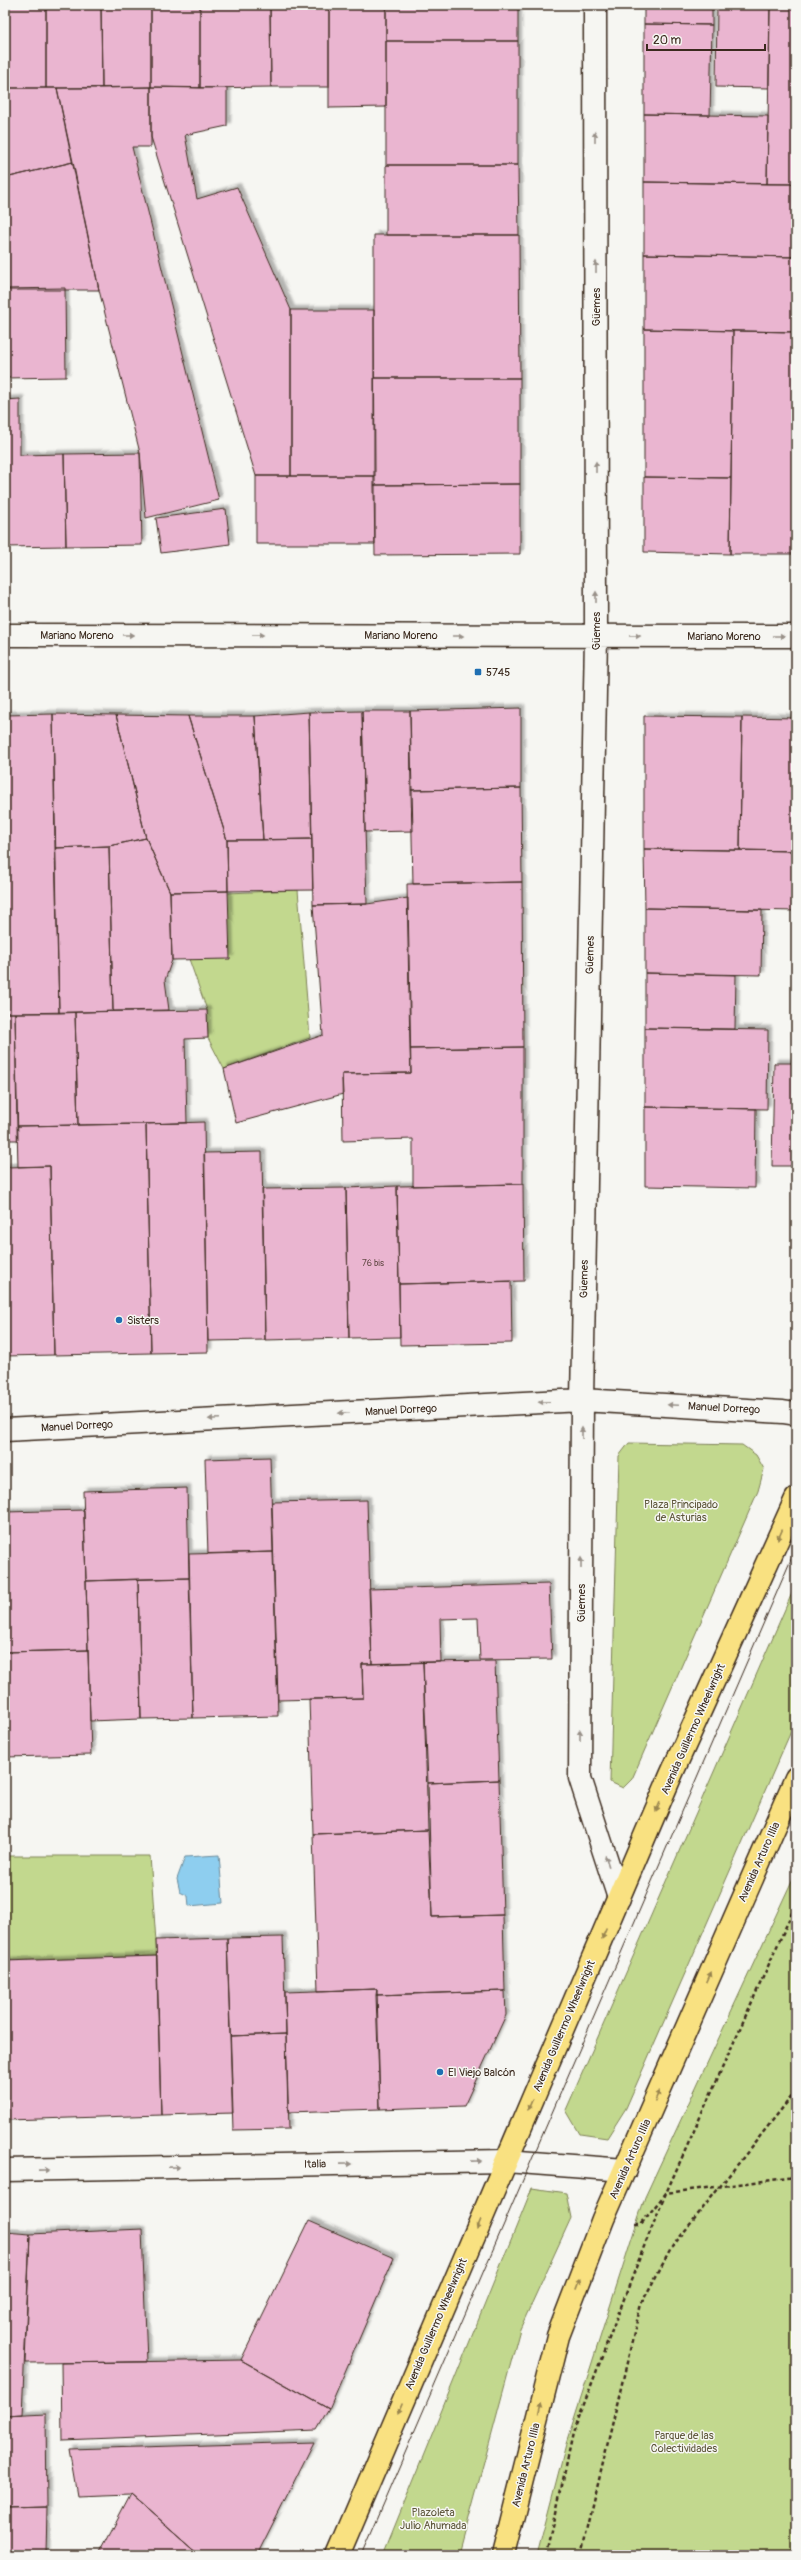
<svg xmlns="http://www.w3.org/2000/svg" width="801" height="2560" font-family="Pangolin,sans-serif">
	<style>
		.green { fill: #c2d88e; stroke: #7e8156 }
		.water { fill: #8eceef; stroke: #6d8c9b }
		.building { fill: #eab5d0; stroke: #3b2a1e; filter: url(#shadow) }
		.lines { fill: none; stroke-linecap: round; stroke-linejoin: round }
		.minor-casing { stroke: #3b2a1e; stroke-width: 25 }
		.major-casing { stroke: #3b2a1e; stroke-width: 25 }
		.path { stroke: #3b2a1e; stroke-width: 2.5; stroke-dasharray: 4 3; stroke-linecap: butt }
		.minor { stroke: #f6f6f2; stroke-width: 22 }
		.major { stroke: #f9e181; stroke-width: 22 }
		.tram { stroke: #3b2a1e; stroke-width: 1 }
		.oneway { fill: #989088 }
		.oneway2 { fill: #9a8650 }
		.poi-dot { fill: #1f6fb2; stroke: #f6f6f2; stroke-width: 1.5 }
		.labels { text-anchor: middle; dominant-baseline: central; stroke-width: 3; stroke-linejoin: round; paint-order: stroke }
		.number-label { font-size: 9px; fill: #674d4a }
		.street-label { font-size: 11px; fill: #3b2a1e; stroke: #f6f6f2 }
		.poi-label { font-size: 11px; fill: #3b2a1e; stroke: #f6f6f2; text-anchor: start }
		.park-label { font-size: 11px; fill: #5d563a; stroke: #f6f6f2 }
	</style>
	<defs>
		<filter id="shadow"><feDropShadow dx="3.5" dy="-3.5" stdDeviation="1" flood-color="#0004"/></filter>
	</defs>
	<rect width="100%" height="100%" fill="#f6f6f2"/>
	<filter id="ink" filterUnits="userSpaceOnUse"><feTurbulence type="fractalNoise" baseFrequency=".025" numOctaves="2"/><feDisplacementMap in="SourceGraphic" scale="8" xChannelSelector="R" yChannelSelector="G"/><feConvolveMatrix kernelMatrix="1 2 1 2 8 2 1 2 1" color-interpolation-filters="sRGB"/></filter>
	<g filter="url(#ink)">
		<path class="green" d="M298,890L310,1038L224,1069L208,1038L207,1010L189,959L228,893Z
			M629,1443L742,1445L756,1455L764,1469L758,1491L632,1779L623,1788L610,1782L619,1456Z
			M796,1584V1720L626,2108L607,2138L580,2134L566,2110Z
			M5,1856H150L157,1956L5,1961Z
			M796,1872V2555H537L566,2444L645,2197Z
			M532,2188L566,2193L571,2218L520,2329L459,2555H383Z"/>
		<path class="water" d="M219,1855L223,1903L189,1906L188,1896L180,1892L177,1879L185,1857Z"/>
		<path class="building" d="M5,5H46V88H5Z
			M46,5H101L102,88H46Z
			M101,5H151V87L102,88Z
			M151,5H200V88L151,87Z
			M200,5H270L271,87L200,88Z
			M270,5H329V87H271Z
			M329,5H386V107L329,108Z
			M386,5H518V41H386Z
			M644,5H712V25L644,24Z
			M717,5H770L769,88L716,87Z
			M770,5H796V184H767Z
			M644,24L712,25L710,115L644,114Z
			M386,41H518V165H386Z
			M151,87V147H132L219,500L146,518L140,453L99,290L57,88Z
			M151,87L227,88V126L185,135L197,199L237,187L291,310V476H256L151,137Z
			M5,88H57L73,162L5,178Z
			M644,114L768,116L767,184L644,182Z
			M73,162L99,290H5V178Z
			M386,165H518L519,235H386Z
			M644,182L796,184V257L644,254Z
			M374,235H519L520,378H374Z
			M644,254L796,257V332L644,329Z
			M65,288L66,377L5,378V289Z
			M291,310H374L375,476H291Z
			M644,329L733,331L731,478L644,477Z
			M733,331L796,332V554H730Z
			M374,378H520V484L374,485Z
			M20,399V455L64,454L66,546L5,547V400Z
			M140,453L142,545L66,546L64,454Z
			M256,476H375V544H256Z
			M644,477L731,478L730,554L644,552Z
			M520,484V554L375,555L374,485Z
			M226,509L230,544L161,553L156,518Z
			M521,708V788L411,790L410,711Z
			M362,711L367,904L313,905L309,712Z
			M362,711H410L413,831L365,832Z
			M309,712L312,839L263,840L255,716Z
			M53,714L116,715L146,838L109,846L55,848Z
			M53,714L59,1013H7L5,715Z
			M116,715L188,716L227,840L228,891L170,892L146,838Z
			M188,716H255L263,840H227Z
			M644,716L742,717L740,850L644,849Z
			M742,717L796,718V851L740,850Z
			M521,788L522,882L413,884L411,790Z
			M146,838L170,892L172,960L165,980L169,1010L113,1011L109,846Z
			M312,839L313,890L228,891L227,840Z
			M109,846L113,1011L59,1013L55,848Z
			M644,849L796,851V911L645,908Z
			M522,882L523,1047L410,1049L407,884Z
			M228,891L230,959L172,960L170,892Z
			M408,898L411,1073L342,1074L343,1094L236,1123L224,1069L323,1035L313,905L367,904Z
			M645,908L762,910L761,975L645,973Z
			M6,920V959H5V920Z
			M645,973L736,975L735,1029L645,1028Z
			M207,1010L208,1038L185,1039L187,1123L78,1125L75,1012Z
			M75,1012L78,1125L17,1126L15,1013Z
			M5,1013H15L18,1140H5Z
			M645,1028L768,1030L767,1109L645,1107Z
			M523,1047V1184L413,1186V1139L343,1141L342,1074L411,1073L410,1049Z
			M774,1063H796V1166H772Z
			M645,1107L756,1109L755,1188L645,1186Z
			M204,1122L208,1352L151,1353L146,1124Z
			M146,1124L151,1353L54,1355L50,1166L18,1167L17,1126Z
			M262,1152L265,1340L208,1341L204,1153Z
			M50,1166L54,1355L5,1356V1167Z
			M523,1184L524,1281L399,1284L397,1186Z
			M397,1186L400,1337L349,1338L346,1188Z
			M346,1188L349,1338L265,1340L262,1189Z
			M511,1281L512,1343L400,1345L399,1284Z
			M270,1457L273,1552L208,1554L205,1459Z
			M187,1488L189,1578L86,1581L83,1491Z
			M367,1500L372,1664H362L363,1698L278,1700L272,1502Z
			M84,1510L88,1650L5,1652V1512Z
			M273,1552L278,1716L193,1718L189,1554Z
			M189,1578L193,1718L141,1719L138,1579Z
			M138,1579L141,1719L90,1721L86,1581Z
			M549,1584L552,1659L480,1660L478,1618L440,1619L441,1662L372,1664L369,1589Z
			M88,1650L91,1755L5,1757V1652Z
			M495,1661L499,1780L428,1783L423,1662Z
			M423,1662L428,1830L313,1834L309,1699L363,1698L362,1664Z
			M499,1780L503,1915L432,1917L428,1783Z
			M428,1830L432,1917L503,1915L505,1991L376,1995L377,1989L318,1991L313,1834Z
			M283,1937L286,2034L230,2036L227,1938Z
			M227,1938L233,2113L161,2115L156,1940Z
			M157,1956L161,2115L8,2120L5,1961Z
			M377,1989L380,2109L288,2112L285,1992Z
			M505,1991L506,2015L464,2106L380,2109L376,1995Z
			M286,2034L289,2129L233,2130L230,2036Z
			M309,2221L394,2258L329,2409L241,2360Z
			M142,2229L147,2362L25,2363L30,2234Z
			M5,2232L30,2234L22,2415L5,2416Z
			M241,2360L329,2409L317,2430L62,2440L61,2363Z
			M46,2414L47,2507L5,2508V2416Z
			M314,2442L257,2555H200L131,2494L77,2496L69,2449Z
			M131,2494L200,2555H99Z
			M47,2507L46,2555H5V2508Z"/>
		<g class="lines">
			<g class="minor-casing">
				<path id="minor" d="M595,5L596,636L582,1400L580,1778L619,1898
					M5,635L796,636
					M5,1430L582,1400L783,1412L796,1414
					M5,2170L506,2161L625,2170"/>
			</g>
			<g class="major-casing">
				<path id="major" d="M338,2555L671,1775L796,1499
					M503,2555L558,2336L603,2219L796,1778"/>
			</g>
			<path class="path" d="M635,2224H641L666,2193L796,2177
				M547,2555L573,2433L643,2249L666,2193L796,1904
				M581,2555L641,2304L672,2247L796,2091"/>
			<use href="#minor" class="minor"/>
			<use href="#major" class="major"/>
			<path class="tram" d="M361,2555L796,1548"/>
		</g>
		<defs><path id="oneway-solid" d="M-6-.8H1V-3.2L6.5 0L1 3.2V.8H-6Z"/></defs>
		<g class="oneway">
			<use href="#oneway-solid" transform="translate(595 137) rotate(-90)"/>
			<use href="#oneway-solid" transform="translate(596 267) rotate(-90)"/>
			<use href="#oneway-solid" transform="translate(596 467) rotate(-90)"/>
			<use href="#oneway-solid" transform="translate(596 597) rotate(-90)"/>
			<use href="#oneway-solid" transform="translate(128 635)"/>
			<use href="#oneway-solid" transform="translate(258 635)"/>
			<use href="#oneway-solid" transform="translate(458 636)"/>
			<use href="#oneway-solid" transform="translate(635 636)"/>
			<use href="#oneway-solid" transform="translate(779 636)"/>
			<use href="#oneway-solid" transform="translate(544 1402) rotate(177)"/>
			<use href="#oneway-solid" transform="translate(673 1405) rotate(-177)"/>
			<use href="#oneway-solid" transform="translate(344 1413) rotate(177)"/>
			<use href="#oneway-solid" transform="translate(214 1419) rotate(177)"/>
			<use href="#oneway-solid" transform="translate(582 1433) rotate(-90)"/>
			<use href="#oneway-solid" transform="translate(581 1563) rotate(-90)"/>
			<use href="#oneway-solid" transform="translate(580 1735) rotate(-90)"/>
			<use href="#oneway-solid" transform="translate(607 1861) rotate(-108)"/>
			<use href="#oneway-solid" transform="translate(476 2161) rotate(-1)"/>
			<use href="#oneway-solid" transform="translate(346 2164) rotate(-1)"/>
			<use href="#oneway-solid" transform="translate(174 2167) rotate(-1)"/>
			<use href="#oneway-solid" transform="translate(44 2170) rotate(-1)"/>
		</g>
		<g class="oneway2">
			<use href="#oneway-solid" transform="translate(780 1535) rotate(114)"/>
			<use href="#oneway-solid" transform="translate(658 1807) rotate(113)"/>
			<use href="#oneway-solid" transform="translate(604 1934) rotate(113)"/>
			<use href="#oneway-solid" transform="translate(709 1977) rotate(-66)"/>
			<use href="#oneway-solid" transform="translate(657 2096) rotate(-66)"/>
			<use href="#oneway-solid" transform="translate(530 2105) rotate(113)"/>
			<use href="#oneway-solid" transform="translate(479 2224) rotate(113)"/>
			<use href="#oneway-solid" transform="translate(578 2284) rotate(-69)"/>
			<use href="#oneway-solid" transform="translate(400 2408) rotate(113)"/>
			<use href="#oneway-solid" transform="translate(540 2408) rotate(-76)"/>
		</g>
	</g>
	<g class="poi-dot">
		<rect x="474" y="668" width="8" height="8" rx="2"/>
		<circle cx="119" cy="1320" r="4"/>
		<circle cx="440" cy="2072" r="4"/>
	</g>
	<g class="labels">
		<g class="number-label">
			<text x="373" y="1263">76 bis</text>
		</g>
		<g class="street-label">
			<text transform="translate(596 307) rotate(-90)">Güemes</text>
			<text transform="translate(596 631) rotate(-90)">Güemes</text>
			<text x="77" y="635">Mariano Moreno</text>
			<text x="401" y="635">Mariano Moreno</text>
			<text x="724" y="636">Mariano Moreno</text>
			<text transform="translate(590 955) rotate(-89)">Güemes</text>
			<text transform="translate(584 1279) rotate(-89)">Güemes</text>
			<text transform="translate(724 1408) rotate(3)">Manuel Dorrego</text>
			<text transform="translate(401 1410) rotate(-3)">Manuel Dorrego</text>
			<text transform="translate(77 1426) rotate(-3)">Manuel Dorrego</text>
			<text transform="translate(581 1603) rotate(-90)">Güemes</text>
			<text transform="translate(693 1729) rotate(-66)">Avenida Guillermo Wheelwright</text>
			<text transform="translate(759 1862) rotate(-66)">Avenida Arturo Illia</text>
			<text transform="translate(564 2026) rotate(-67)">Avenida Guillermo Wheelwright</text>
			<text transform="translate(630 2159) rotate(-66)">Avenida Arturo Illia</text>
			<text transform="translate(315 2164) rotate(-1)">Italia</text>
			<text transform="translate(436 2324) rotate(-67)">Avenida Guillermo Wheelwright</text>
			<text transform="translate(526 2465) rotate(-76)">Avenida Arturo Illia</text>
		</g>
		<g class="poi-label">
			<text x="486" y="672">5745</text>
			<text x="127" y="1320">Sisters</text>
			<text x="448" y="2072">El Viejo Balcón</text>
		</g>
		<g class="park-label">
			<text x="681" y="1504">Plaza Principado<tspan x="681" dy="13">de Asturias</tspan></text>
			<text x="684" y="2435">Parque de las<tspan x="684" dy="13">Colectividades</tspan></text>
			<text x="433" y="2512">Plazoleta<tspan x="433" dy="13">Julio Ahumada</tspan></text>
		</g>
	</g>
	<rect width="801" height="2560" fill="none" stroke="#f6f6f2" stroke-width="20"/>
	<rect x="10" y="10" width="781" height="2540" fill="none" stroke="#3b2a1e" stroke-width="1.5" filter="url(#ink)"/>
	<path d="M647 44v6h118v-6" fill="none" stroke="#3b2a1e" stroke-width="2"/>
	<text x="653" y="44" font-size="12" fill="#3b2a1e" stroke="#f6f6f2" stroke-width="3" paint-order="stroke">20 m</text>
</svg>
